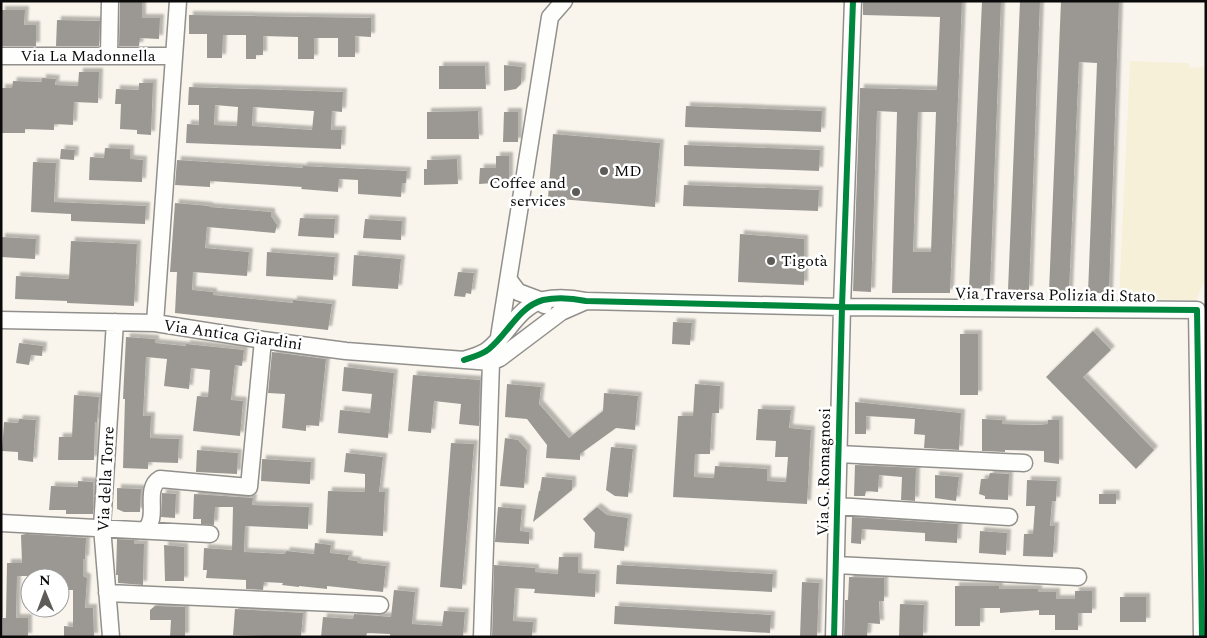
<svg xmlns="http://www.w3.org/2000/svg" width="1207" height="638" font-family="Spectral,serif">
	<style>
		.farmland { fill: #f6f0d9 }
		.building { fill: #9b9893; fill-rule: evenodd; filter: url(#shadow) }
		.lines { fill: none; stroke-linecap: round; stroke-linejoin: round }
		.minor-casing { stroke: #92908c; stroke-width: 19 }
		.minor { stroke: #fefefc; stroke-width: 16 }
		.cycleway-casing { stroke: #fff; stroke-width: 9 }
		.cycleway { stroke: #00873e; stroke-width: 6 }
		.poi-dot { fill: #5e5c59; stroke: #fff; stroke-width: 2 }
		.labels { text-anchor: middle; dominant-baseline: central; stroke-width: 5; stroke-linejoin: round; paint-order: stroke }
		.street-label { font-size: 16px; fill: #0a0a0a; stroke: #fff }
		.poi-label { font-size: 16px; fill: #0a0a0a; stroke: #fff; text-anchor: start }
	</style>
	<defs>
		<filter id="shadow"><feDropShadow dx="4" dy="-4" stdDeviation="1" flood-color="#0004"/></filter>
	</defs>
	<rect width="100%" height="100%" fill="#f9f5ed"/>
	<path class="farmland" d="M1130,61L1188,63L1190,68L1206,67V272L1204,282L1196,300L1119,299Z"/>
	<path class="building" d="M120,1H142V18H160L159,39L140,38L139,46H119Z
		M863,1H962L950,293H892L897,112L877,111L871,292L853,291L860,88L937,90L940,17L863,15ZM918,112H936L931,252H913Z
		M982,1H1001L990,289L969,288Z
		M1020,1H1040L1029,290H1008Z
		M1061,1H1119L1109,293H1088L1097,63L1079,62L1069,292H1049Z
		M1,10H25L24,25H36V46H1Z
		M189,15L371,18V37L355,36V57H338V38H314V59H298V37L263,36V55H256V59H246V35H223L222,58H207V34H189Z
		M57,20L100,21L99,46H56Z
		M504,65L522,67L521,84L516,89L504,91Z
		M439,66H485L486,89H439Z
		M79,72H99L98,103L74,102L73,125L54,124V130L25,129V133H1V88H12L13,81L42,82V78L56,79L55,85L78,86Z
		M139,83H153L151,135L137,134V130L120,129L121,104H115L116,89L139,90Z
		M189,87L343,92L342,112L332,111L331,130H342L341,149L186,143L187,124L199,125V105H188ZM215,105L238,107L237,126L214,125ZM253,107L314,111L312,130L252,126Z
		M686,106L822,111L821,132L685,127Z
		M478,111L479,139H427V112Z
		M504,112H518V142H503Z
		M553,134L660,143L655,207L548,198Z
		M684,145L820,150L819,171L684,166Z
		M105,148L130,149V159L143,160L142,182L89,180L90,157L104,158Z
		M61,149L75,150L74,160L60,159Z
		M496,156H509V182L479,184L480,168H496Z
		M457,159L458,184L424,185V169H427V160Z
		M177,160L303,168V166L407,171L406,183H402L401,197L358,194V180L339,179L338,192L301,189L302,187L210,181V187L175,185Z
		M33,162L56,163L54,202L146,206L145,224L71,221V214L31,212Z
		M684,185L819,190L818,211L683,206Z
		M175,203L209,206V207L271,212V216L277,225L275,233L207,227L205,248L249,252L247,276L193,272L192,290L213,292V295L293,303V300L332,304L328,330L175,313L177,272H170Z
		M300,218L335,219L334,238L298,236Z
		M365,219L402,221L401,240L363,238Z
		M740,234L804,239V285L738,282Z
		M1,237L36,239L35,259L1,257Z
		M71,241L137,244L134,306L67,303V301L15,299L16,276L69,279Z
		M267,252L335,257L333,280L266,276Z
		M354,255L401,259L398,289L352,286Z
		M458,272L474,273L471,294L466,293L465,297L454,296Z
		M673,322L692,323L690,345L672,344Z
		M1093,331L1111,350L1083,377L1154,450L1136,469L1046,377Z
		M960,334H978V395H960Z
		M126,337L155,339V343L186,346V344L244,350L242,366L235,365L231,400L243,401L240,436L193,431L197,396L208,397L210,370L191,368L189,389L164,386L167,359L146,357L143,416H151L150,438L179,439L178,463L148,462V469L123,468L125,399H123Z
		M19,343L43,346L42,356L31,355L29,365L16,363Z
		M272,352L326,359L319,426L306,425V431L282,428L285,394L268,393Z
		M344,367L394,373L388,438L338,433L340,410L370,413L372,394L342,391Z
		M413,375L480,380L479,426L459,424L461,404L434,401L431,433L408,431Z
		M507,384L541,387L539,404L569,438L603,411L604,393L638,396L635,430L616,428L580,454V460L546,458L547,445L527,419L505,417Z
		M695,384L720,386L719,413H712L710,454H695L694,477L714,478L715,466L767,469V481L786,482L788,457H775L776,441L756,440L758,409L791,410L789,428L811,430L807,504L673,497L678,416H693Z
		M74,395L99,397L97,423L95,422L94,460H58L59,437H72Z
		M855,402L961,413L959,450L924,448L925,435L914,434L915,419L866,416V434H855Z
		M19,419L36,420L33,462L18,460V452L2,451L4,422L18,423Z
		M982,419L1002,420V424L1039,425L1048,424V420H1059V464L1044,462V451L1005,450V452L982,451Z
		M505,438L518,440L527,450L524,488L500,486Z
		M451,443L474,444L462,589L440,587Z
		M611,447L633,449L628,497L615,496L606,490Z
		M197,450L238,453L237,474L196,472Z
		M346,453L383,457L379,492H385L383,536L326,533L328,491L365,492V474L344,472Z
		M262,459L311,462L310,484L261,481Z
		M855,465L916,468L915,501L901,500L902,477L879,475L878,492L866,491L865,496H854Z
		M990,473L1009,474L1008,500L985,499V496L979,494L981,479H988Z
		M935,475L959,477L956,501L935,498Z
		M542,477L572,480V490L533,522L539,491L541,490H540Z
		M1027,480L1057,481L1056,501H1052L1050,526H1055L1053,557L1023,556L1024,534H1033L1035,506H1026Z
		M78,481L93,482V514H66V510H49L51,486L78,487Z
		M117,488L141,489L140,512H124L117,509Z
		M162,493L176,494L175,518L161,517Z
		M194,494L253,498L252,505L309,507L308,529L245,526L244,552L285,554L286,551L314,554L315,543L331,545L330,553L349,555L348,560L357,561V563L386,566L383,592L327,586V589L299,586V587L282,585L283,583L264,582L263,590L246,589V580L206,578L207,570H203L204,548L232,550L233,507H215L214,525L201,524V519H193Z
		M1099,494H1116V504H1099Z
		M498,507L522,509L520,531L529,532V544L495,542Z
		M597,507L607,515L628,518L624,551L594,548L595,533L583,519Z
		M852,517L958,524L957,543L925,541V533L862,529L861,544L851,543Z
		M980,531L1007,533L1006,555L979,553Z
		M26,534L86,538L85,560L83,559V576L87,578L85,608H93L94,637H64V626L73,627V590H60V578H38V576H17L16,618H28V637H3V618H6L7,563H22L21,535Z
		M117,539L134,540V544H144L143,585L118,583V575H116Z
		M164,545L184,547V581H165Z
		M559,557H578V573L596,574L595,597L534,593L535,589L515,588L513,621L533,622L532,637H492L494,565L535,568V572L558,574Z
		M617,565L773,574L772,592L616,584Z
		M849,577L884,578V601H879L880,624L868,623L867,637H844L845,600H848Z
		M802,582L819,583L817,637H800Z
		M955,586H999V589H1038V592H1056V599H1075V591H1092V613H1078V630H1055V615H1039V610L1000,613V608H980V626H955Z
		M394,590L415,592L412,624L442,626L444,611L465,612L463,637H390V634L367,633L366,637H321L323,617L353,619L354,614L391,617Z
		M1120,597H1146V622H1120Z
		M900,604L924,605L923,637H899Z
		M155,606L185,607V637H170L171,620H150V610Z
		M615,606L771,615L770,633L614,624Z
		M235,609L303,613L301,637L233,635Z"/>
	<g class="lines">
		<g class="minor-casing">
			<path id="minor" d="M1,56H174
				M109,56L110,1
				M509,280L518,292L542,301L544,305
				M1,320L155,323L263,340L346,351L491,362L500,358L561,312L586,301
				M155,323L178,1
				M499,337L550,17L564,1
				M464,360C472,357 482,355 489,349C508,334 518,307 543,300C558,297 571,298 586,301L842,307L1197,310L1202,637
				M838,454L1024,463
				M837,506L1009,517
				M1,523L210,534
				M145,530C160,517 143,489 160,479L249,487L263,340
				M836,565L1078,577
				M107,593L380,605
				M111,637L102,527L115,322
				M482,637L491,362
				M834,637L842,307L853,1"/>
		</g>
		<use href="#minor" class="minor"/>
		<g class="cycleway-casing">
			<path id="cycleway" d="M464,360C472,357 482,355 489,349C508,334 518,307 543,300C558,297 571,298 586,301L842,307L1197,310L1202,637
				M834,637L842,307L853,1"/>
		</g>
		<use href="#cycleway" class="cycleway"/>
	</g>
	<g class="poi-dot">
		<circle cx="604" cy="171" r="5"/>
		<circle cx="576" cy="192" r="5"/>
		<circle cx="771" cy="261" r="5"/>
	</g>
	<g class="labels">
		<g class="street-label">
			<text x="88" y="56">Via La Madonnella</text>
			<text transform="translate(1055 295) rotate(1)">Via Traversa Polizia di Stato</text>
			<text transform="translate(233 335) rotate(8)">Via Antica Giardini</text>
			<text transform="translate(824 472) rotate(-89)">Via G. Romagnosi</text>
			<text transform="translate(106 479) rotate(-87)">Via della Torre</text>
		</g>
		<g class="poi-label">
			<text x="614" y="171">MD</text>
			<text x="566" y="183" text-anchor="end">Coffee and<tspan x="566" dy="18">services</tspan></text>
			<text x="781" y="261">Tigotà</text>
		</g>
	</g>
	<rect width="1207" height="638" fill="none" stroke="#0a0a0a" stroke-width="5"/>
	<g transform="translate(45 593) rotate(359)"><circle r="24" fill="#ffffff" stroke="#9d9d9d"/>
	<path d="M0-4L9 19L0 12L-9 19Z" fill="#5e5c59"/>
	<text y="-8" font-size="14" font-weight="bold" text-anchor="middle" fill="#0a0a0a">N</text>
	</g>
</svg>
